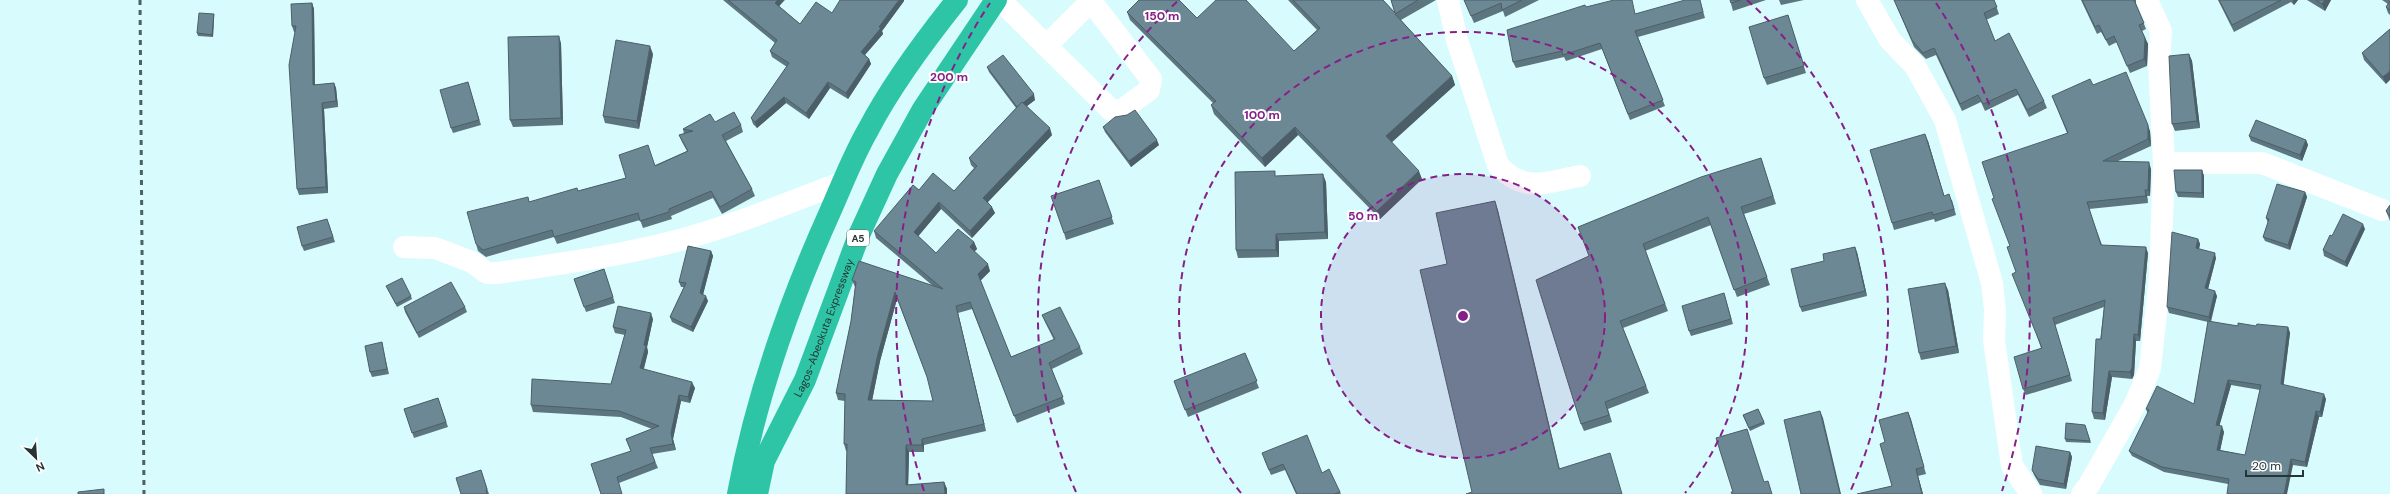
<svg xmlns="http://www.w3.org/2000/svg" width="2390" height="494" font-family="'DM Sans',sans-serif">
	<style>
		.lines { fill: none; stroke-linecap: round; stroke-linejoin: round }
		.minor { stroke: #fff; stroke-width: 22 }
		.highway { stroke: #2ec5a6; stroke-width: 22 }
		.rail { stroke: #4e6162; stroke-width: 3; stroke-dasharray: 5 5; stroke-linecap: butt }
		.wall { fill: #5d757f; fill-rule: evenodd }
		.shaded-wall { fill: #4c5f68 }
		.building { fill: #6c8894; stroke: #4c5f68; fill-rule: evenodd }
		.ring { fill: none; stroke: #862088; stroke-width: 2; stroke-dasharray: 7 5 }
		.labels { text-anchor: middle; dominant-baseline: central; stroke-width: 4; stroke-linejoin: round; paint-order: stroke }
		.shield { fill: #fff; stroke: #677172; stroke-width: 1 }
		.shield-label { font-size: 10px; font-weight: bold; fill: #263435 }
		.street-label { font-size: 11px; fill: #263435; stroke: #fff }
		.centre { fill: #862088; stroke: #fff; stroke-width: 2 }
		.ring-label { font-size: 12px; text-anchor: middle; font-weight: bold; fill: #862088; stroke: #fff; stroke-width: 4; stroke-linejoin: round; paint-order: stroke }
	</style>
	<rect width="100%" height="100%" fill="#d8fbfd"/>
	<g class="lines">
		<path class="minor" d="M1000,0L1111,110H1122L1149,90L1151,79L1090,0
			M1448,0L1457,40L1498,165C1524,194 1546,182 1580,176
			M1867,0L1890,40L1915,66L1945,120L1992,283L1995,310L1994,340L2012,466L2031,494
			M2147,0L2161,31L2159,62L2164,163H2262L2382,210
			M1046,46L1091,1
			M404,247L435,248L472,262L487,273H497C559,264 620,256 680,240C736,225 790,202 843,182
			M2082,494L2089,485L2134,406L2150,369L2160,276L2164,163"/>
		<g class="highway">
			<path d="M738,494C756,396 789,303 830,212C842,185 853,156 868,130C892,84 925,40 957,0"/>
			<path id="s1" d="M757,494L764,461L805,380L859,235L887,174L923,109L996,0"/>
		</g>
		<path class="rail" d="M140,0L144,494"/>
	</g>
	<path class="wall" d="M723,0H785L779,6L800,24L832,13L904,1L882,31L883,34L865,55L869,59L871,64L848,99L830,88L809,119L786,103L757,128L753,124L751,118L787,67L772,57L770,51L775,43Z
		M1288,0H1383L1395,13L1391,0H1436L1401,20L1452,76L1455,85L1391,142L1422,179L1380,219L1298,135L1265,167L1214,114L1211,105L1213,103L1130,20L1127,12L1197,18L1294,51L1317,30Z
		M1464,0H1539L1505,17L1503,11L1474,23Z
		M1700,0L1705,18L1638,37L1665,106L1630,120L1602,49L1566,61L1564,57L1516,68L1513,62L1586,7L1636,14Z
		M1730,0H1766L1733,11Z
		M1779,0H1804L1781,5Z
		M1894,0H1994L1999,14L1986,20L1995,41L2044,101L2047,108L2029,117L2018,95L1985,111L1981,102L1962,111L1936,55L1926,59L1914,47Z
		M2081,0H2136V4L2146,29L2142,31L2148,44L2147,66L2130,73L2117,42L2109,46L2101,32L2097,34Z
		M2218,0H2298L2294,5L2291,2L2234,32Z
		M2307,0H2331L2325,11Z
		M2382,0H2390V15L2388,13L2386,7L2388,4Z
		M312,3L314,9L315,85L334,83L336,88L338,107L324,109L328,193L299,195L297,189L295,32H294L292,26Z
		M214,14V16L213,37L198,36L197,33Z
		M1788,15L1806,73L1767,85L1764,78Z
		M2390,29L2386,84L2364,60L2362,53Z
		M561,43L563,125L513,127L510,120Z
		M653,54L639,129L605,123L603,116Z
		M2189,54L2192,61L2200,128L2175,131L2172,124Z
		M987,67L1035,100L1027,106L1052,135L988,202L995,213L972,238L941,209L918,236L936,253L974,242L977,249L974,251L990,271L980,281L1011,357L1054,340L1045,322L1042,315L1080,347L1083,354L1052,369L1065,404L1017,423L972,309L958,313L986,431L924,445V452H909L908,485L944,482L947,489L846,494L847,451H846L844,444L845,401L838,400L836,393L851,321L855,287L852,280L933,286L876,238L874,231L919,190L954,191L974,168L971,165L969,158L1016,108L989,72ZM897,299L928,378L933,401L872,400L880,361Z
		M468,82L481,125L453,133L451,128Z
		M2093,85L2150,131L2151,146L2118,161L2151,169L2150,196H2147L2148,203L2089,209L2102,245L2148,253L2140,341H2136L2134,375L2132,379L2112,377L2105,420L2094,419L2092,412L2104,307L2055,325L2072,381L2026,395L2023,389L2041,348L2016,272L2010,246L2067,133L2052,96Z
		M715,122L741,125L743,132L726,141L752,189L755,196L722,214L713,198L671,216L672,219L643,228L640,220L557,244L554,237L486,257L478,251L476,244L530,202L578,191L626,178L687,151L682,142L679,135L684,134L683,129Z
		M1103,127L1159,145L1131,167L1105,132Z
		M2249,136L2306,140L2308,145L2302,161L2251,141Z
		M1928,141L1944,196L1952,200L1956,215L1935,222L1934,219L1894,230L1892,223Z
		M1761,158L1776,204L1744,214L1770,285L1737,297L1711,225L1645,251L1668,311L1623,328L1649,393L1608,409L1612,422L1584,431L1581,424L1589,256Z
		M2202,170L2204,176V198L2178,197L2176,192Z
		M1277,176L1326,182L1328,239L1279,241V257L1238,258L1236,250Z
		M1099,180L1114,224L1066,240L1064,233Z
		M2305,192L2307,197L2290,250L2265,241L2263,237L2268,223L2266,218Z
		M2390,205V221L2386,211Z
		M329,224L335,242L304,251L302,246Z
		M2365,229L2347,267L2324,256L2323,250L2332,236Z
		M2198,239L2200,244L2199,249L2216,258L2208,289L2217,296L2211,322L2238,326L2288,327L2290,333L2283,385L2326,399L2322,417H2319L2307,467L2293,465L2228,484L2164,472L2132,456L2129,451L2148,414L2146,409L2194,404L2208,322L2169,313L2167,307ZM2231,385L2260,390L2245,455L2220,450L2224,432L2219,426Z
		M711,251L713,256L703,295L708,301L693,332L672,322L670,317L684,287H681L679,282Z
		M1857,252L1867,296L1802,312L1800,307Z
		M604,269L615,303L586,312L574,279Z
		M386,286L411,296L412,299L397,307Z
		M1948,290L1959,353L1921,360L1919,353Z
		M1724,293L1733,324L1691,336L1689,331Z
		M404,307H465L467,312L419,338L405,312Z
		M653,319L647,347L648,352L644,369L695,388L690,403L681,401L673,439L676,450L652,454L658,468L619,483L601,494L631,451L626,439L652,429L621,417L533,412L531,405L611,384L625,335L615,333L613,327Z
		M382,342L383,348L389,374L372,377L370,372Z
		M1245,353L1259,388L1188,417L1177,389Z
		M438,398L448,427L414,438L404,409Z
		M1758,409L1765,424L1750,431L1743,415Z
		M1908,412L1926,474L1918,476L1923,494H1857L1892,486Z
		M2085,425L2091,443L2066,442L2065,439Z
		M2070,452L2072,457L2066,489L2040,485L2034,475L2032,470Z
		M1264,459L1322,473L1340,492L1341,494H1296L1285,470L1271,475Z
		M481,470L489,494H461Z"/>
	<path class="shaded-wall" d="M778,0H784L777,9L775,3Z
		M899,0H904V1L882,31L883,34L863,57L861,52Z
		M2293,0H2298L2294,5Z
		M2325,0H2331L2325,11L2322,4Z
		M312,3L314,9L315,91L313,85Z
		M214,14V16L213,37L212,35Z
		M559,36L561,43L563,125L561,118Z
		M2145,38L2148,44L2147,66L2144,59Z
		M650,46L653,54L639,129L637,121Z
		M2189,54L2192,61L2200,128L2197,121Z
		M869,59L871,64L848,99L846,93Z
		M2390,71V80L2386,84L2383,77Z
		M1452,76L1455,85L1389,145L1386,136Z
		M828,82L830,88L809,119L806,113Z
		M334,83L336,88L338,107L336,101Z
		M1034,94L1035,100L1019,112L1017,107Z
		M784,97L786,103L757,128L755,122Z
		M322,103L324,109L328,193L326,187Z
		M2148,125L2150,131L2151,146L2148,139Z
		M1295,127L1298,135L1265,167L1262,158Z
		M1050,128L1052,135L985,205L983,198Z
		M1925,134L1928,141L1946,202L1944,196Z
		M1157,140L1159,145L1131,167L1129,161Z
		M2306,140L2308,145L2302,161L2300,155Z
		M2149,162L2151,169L2150,196L2148,190Z
		M2202,170L2204,176V198L2202,193Z
		M1419,171L1422,179L1380,219L1377,211Z
		M1323,174L1326,182L1328,239L1325,232Z
		M2145,190L2147,196L2148,203L2146,196Z
		M2305,192L2307,197L2290,250L2288,245Z
		M1495,201L1498,210L1562,478L1559,469Z
		M939,202L941,209L916,239L914,232Z
		M992,207L995,213L972,238L970,231Z
		M2363,224L2365,229L2347,267L2345,262Z
		M1276,234L1279,241V257L1276,250Z
		M2198,239L2200,244L2198,253L2196,248Z
		M974,242L977,249L972,254L970,247Z
		M1855,247L1857,252L1867,296L1865,291Z
		M2146,247L2148,253L2140,341L2138,335Z
		M711,251L713,256L702,298L700,293Z
		M2215,253L2216,258L2207,293L2205,288Z
		M988,264L990,271L980,281L978,274Z
		M1945,283L1948,290L1959,353L1956,346Z
		M2215,291L2217,296L2210,322L2209,317Z
		M895,292L897,299L880,361L871,406L868,400L878,354Z
		M706,296L708,301L693,332L691,327Z
		M956,306L958,313L986,431L984,424Z
		M651,313L653,319L647,347L648,352L642,374L640,368L644,345Z
		M2288,327L2290,333L2283,390L2281,384Z
		M2134,334L2136,341L2134,375L2132,379L2130,372Z
		M2109,371L2112,377L2105,420L2103,413Z
		M2228,380L2231,385L2218,431L2216,425Z
		M692,382L695,388L690,403L688,397Z
		M2324,394L2326,399L2322,417L2320,412Z
		M679,395L681,401L673,439L676,450L673,444L671,433Z
		M1820,411L1823,418L1841,494H1840Z
		M2316,411L2319,417L2307,467L2305,462Z
		M1908,412L1911,419L1926,474L1924,467Z
		M2222,426L2224,432L2219,456L2217,450Z
		M922,439L924,445V452L922,445Z
		M906,445L909,452L908,492L906,485Z
		M2070,452L2072,457L2066,489L2064,484Z
		M2291,459L2293,465L2287,494H2284Z
		M1916,469L1918,476L1923,494H1922Z
		M944,482L947,489V494H945Z"/>
	<path class="building" d="M728,0H778L775,3L800,24L816,2L832,13L840,0H899L879,27L881,28L861,52L869,59L846,93L828,82L806,113L784,97L755,122L751,118L789,63L770,51L777,40Z
		M1139,0H1179L1197,18L1216,0H1246L1294,51L1320,28L1293,0H1383L1395,13L1391,0H1418L1395,14L1452,76L1386,136L1419,171L1377,211L1295,127L1262,158L1211,105L1216,101L1127,12Z
		M1464,0H1522L1502,10L1501,3L1471,16Z
		M1614,0H1632L1635,14L1685,0H1700L1703,12L1635,31L1663,100L1628,114L1600,43L1563,55L1562,51L1513,62L1507,30L1585,5L1586,7Z
		M1730,0H1740L1731,3Z
		M1894,0H1994L1997,7L1984,13L1995,41L2009,33L2044,101L2027,110L2016,89L1983,104L1978,95L1960,104L1934,48L1923,53L1912,40Z
		M2082,0H2134L2144,23L2139,25L2145,38L2144,59L2127,66L2114,36L2106,40L2099,25L2095,27Z
		M2219,0H2281L2232,25Z
		M2316,0H2325L2322,4Z
		M2390,1V10L2386,7Z
		M312,3L313,85L334,83L336,101L322,103L326,187L297,189L289,65L296,26H292L291,4Z
		M199,13L214,14L212,35L197,33Z
		M1788,15L1804,66L1764,78L1749,27Z
		M2390,29V71L2383,77L2362,53Z
		M559,36L561,118L510,120L508,37Z
		M616,40L650,46L637,121L603,116Z
		M2189,54L2197,121L2172,124L2169,56Z
		M1003,55L1034,94L1023,103L1022,102L1017,107L987,67Z
		M2126,72L2148,125V139L2103,161L2149,162L2148,190H2145L2146,196L2087,202L2101,245L2146,247L2138,335L2134,334L2132,368L2130,372L2109,371L2103,413L2092,412L2096,339H2101L2105,300L2053,318L2070,375L2023,389L2014,357L2042,348L2012,274L2016,272L2007,247L2010,246L1992,199L1994,198L1982,162L2068,133L2052,96L2090,79L2093,85Z
		M468,82L479,120L451,128L440,90Z
		M1022,102L1050,128L983,198L992,207L970,231L939,202L914,232L936,253L958,229L974,242L970,247L988,264L978,274L1011,357L1055,339L1042,315L1060,307L1080,347L1049,363L1063,397L1014,416L970,302L956,306L984,424L922,439V445H906V485L944,482L945,494H846L847,444H844L845,394L836,393L851,321L856,282L852,280L859,261L943,289L874,231L913,185L919,190L933,173L954,191L977,166L969,158ZM895,292L927,377L933,401L868,400L878,354Z
		M1135,110L1157,140L1129,161L1103,127L1115,117L1127,115Z
		M734,112L741,125L722,135L752,189L720,207L711,191L669,209V212L640,221L638,213L554,237L552,230L483,250L476,244L467,212L528,197L529,202L577,188L578,191L626,178L619,155L648,145L655,166L688,151L679,135L693,131L683,129L710,114L715,122Z
		M2256,120L2306,140L2300,155L2249,136Z
		M1925,134L1944,196L1949,194L1954,209L1933,215L1932,212L1892,223L1870,150Z
		M1761,158L1773,196L1741,207L1767,277L1734,290L1708,217L1643,244L1665,304L1620,321L1646,386L1605,402L1609,415L1581,424L1536,280L1589,256L1578,227L1701,177Z
		M2174,170H2202V193L2176,192Z
		M1275,171V176L1323,174L1325,232L1276,234V250H1236L1235,172Z
		M1099,180L1112,217L1064,233L1051,196Z
		M2277,184L2305,192L2288,245L2263,237L2269,219L2266,218Z
		M1495,201L1559,469L1610,453L1622,494H1466L1472,492L1420,270L1447,264L1436,213Z
		M2390,205V216L2386,211Z
		M2343,214L2363,224L2345,262L2323,250L2330,235L2332,236Z
		M327,219L333,237L302,246L297,227Z
		M2172,232L2198,239L2196,248L2215,253L2205,288L2215,291L2209,317L2167,307Z
		M688,246L711,251L700,293L706,296L691,327L670,317L686,283L679,282Z
		M1855,247L1865,291L1800,307L1791,269L1824,261L1823,254Z
		M604,269L613,297L584,307L574,279Z
		M402,278L411,296L396,304L386,286Z
		M451,282L465,307L417,333L404,307Z
		M1945,283L1956,346L1919,353L1908,289Z
		M1724,293L1731,319L1689,331L1682,306Z
		M618,306L651,313L644,345L646,346L640,368L692,382L688,397L679,395L671,433L673,444L650,448L655,462L617,477L622,494H601L591,464L631,451L626,439L659,426L619,411L531,405L532,379L611,384L626,330L613,327Z
		M2208,321L2238,326V323L2256,326L2257,324L2288,327L2281,384L2324,394L2320,412L2316,411L2305,462L2291,459L2284,494H2227L2229,479L2162,467L2129,451L2149,410L2146,409L2157,386L2194,404ZM2228,380L2261,385L2245,455L2217,450L2222,426L2216,425Z
		M382,342L387,369L370,372L365,346Z
		M1245,353L1257,381L1185,410L1174,381Z
		M438,398L446,422L412,433L404,409Z
		M1758,409L1764,422L1749,428L1743,415Z
		M1820,411L1840,494H1801L1784,420Z
		M1908,412L1924,467L1916,469L1922,494H1857L1892,486L1880,444L1885,442L1879,420Z
		M2066,423L2085,425L2090,441L2065,439Z
		M1747,429L1764,482L1768,481L1772,494H1732L1731,492H1733L1716,438Z
		M1307,435L1322,473L1329,469L1340,492L1334,494H1297L1283,464L1269,470L1262,453Z
		M2036,446L2070,452L2064,484L2038,479L2032,470Z
		M481,470L487,489L486,490L487,494H461L456,478Z
		M104,489V494H78V492Z"/>
	<circle cx="1463" cy="316" r="142" fill="#862088" fill-opacity=".12"/>
	<g class="ring">
		<circle cx="1463" cy="316" r="142"/>
		<path d="M1241 493A284 284 0 1 1 1685 493"/>
		<path d="M1076 492A425 425 0 0 1 1179 0M1747 0A425 425 0 0 1 1850 492"/>
		<path d="M924 491A567 567 0 0 1 990 3M1936 3A567 567 0 0 1 2002 491"/>
	</g>
	<g class="labels">
		<rect class="shield" x="847" y="230" width="22" height="16" rx="3"/>
		<g class="shield-label">
			<text x="858" y="238">A5</text>
		</g>
		<g class="street-label">
			<text stroke="none"><textPath href="#s1" startOffset="180">Lagos-Abeokuta Expressway</textPath></text>
		</g>
	</g>
	<circle cx="1463" cy="316" r="6" class="centre"/>
	<g class="ring-label">
		<text x="1162" y="20">150 m</text>
		<text x="949" y="81">200 m</text>
		<text x="1262" y="119">100 m</text>
		<text x="1363" y="220">50 m</text>
	</g>
	<g transform="translate(36 458) rotate(155)" stroke="#ffffff" stroke-width="3" paint-order="stroke">
	<path d="M0-3L7 15L0 10L-7 15Z" fill="#263435"/>
	<text y="-6" font-size="11" font-weight="bold" text-anchor="middle" fill="#263435">N</text>
	</g>
	<path d="M2246 470v6h57v-6" fill="none" stroke="#263435" stroke-width="2"/>
	<text x="2252" y="470" font-size="12" fill="#263435" stroke="#ffffff" stroke-width="3" paint-order="stroke">20 m</text>
</svg>
